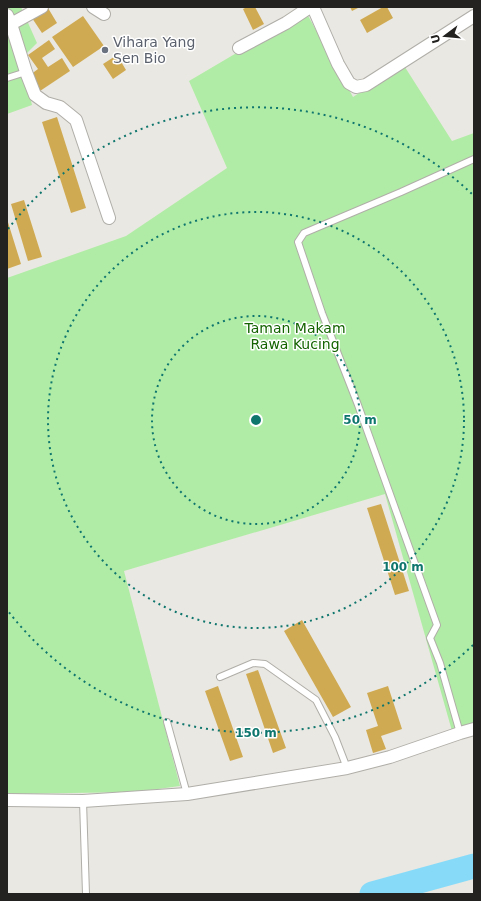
<svg xmlns="http://www.w3.org/2000/svg" width="481" height="901" font-family="'DejaVu Sans',sans-serif">
	<style>
		.green { fill: #b1eca6 }
		.lines { fill: none; stroke-linecap: round; stroke-linejoin: round }
		.river { stroke: #87dbf9; stroke-width: 25 }
		.building { fill: #d0aa53 }
		.lane-casing { stroke: #b0aea8; stroke-width: 8 }
		.street-casing { stroke: #b0aea8; stroke-width: 14 }
		.lane { stroke: #fff; stroke-width: 6 }
		.street { stroke: #fff; stroke-width: 12 }
		.ring { fill: none; stroke: #0f766e; stroke-width: 2; stroke-dasharray: 2 4 }
		.worship-dot { fill: #6b7280; stroke: #fff; stroke-width: 1.5 }
		.labels { text-anchor: middle; dominant-baseline: central; stroke-width: 3; stroke-linejoin: round; paint-order: stroke }
		.worship-label { font-size: 14px; fill: #5b616d; stroke: #fff; text-anchor: start }
		.park-label { font-size: 14px; fill: #136300; stroke: #fff }
		.centre { fill: #0f766e; stroke: #fff; stroke-width: 2 }
		.ring-label { font-size: 12px; text-anchor: middle; font-weight: bold; fill: #0f766e; stroke: #fff; stroke-width: 3; stroke-linejoin: round; paint-order: stroke }
	</style>
	<rect width="100%" height="100%" fill="#eae8e2"/>
	<path class="green" d="M7,7H21L37,43L21,59L32,105L7,114Z
		M306,12L353,97L403,64L452,141L474,133V725L452,731L385,494L124,571L180,786L136,792L7,794V278L126,236L227,168L189,81Z"/>
	<g class="lines">
		<path class="river" d="M372,894L474,866"/>
	</g>
	<path class="building" d="M247,7H255L264,24L253,30L243,9Z
		M350,7H360L352,11Z
		M383,7H387L393,18L367,33L360,20Z
		M48,8L57,23L42,33L32,18Z
		M83,16L104,46L73,67L52,37Z
		M49,40L55,49L42,58L48,67L62,58L70,71L40,91L30,75L38,69L28,55Z
		M117,55L126,70L113,79L103,64Z
		M57,117L86,208L71,213L42,122Z
		M24,200L42,257L28,261L11,204Z
		M7,219L21,264L7,269Z
		M381,504L409,591L395,595L367,508Z
		M302,620L351,707L333,717L284,631Z
		M258,670L286,748L273,753L246,674Z
		M218,686L243,757L230,761L205,691Z
		M388,686L402,729L381,736L386,749L373,753L366,730L378,726L367,693Z"/>
	<g class="lines">
		<g class="lane-casing">
			<path id="lane" d="M7,78L26,72
				M220,677L253,663L265,664L316,700L335,737L347,768
				M167,722L187,794
				M460,733L440,663L430,638L437,625L358,405L322,313L298,242L304,233L401,192L474,159
				M83,801L86,894"/>
		</g>
		<g class="street-casing">
			<path id="street" d="M93,7L104,14
				M313,7L338,64L349,83L356,87L366,85L474,16
				M7,15L11,24L26,72L35,95L46,103L60,107L76,120L109,218
				M11,24L42,7
				M239,48L286,23L310,7
				M7,800L83,801L187,794L347,768L390,757L460,733L474,729"/>
		</g>
		<use href="#lane" class="lane"/>
		<use href="#street" class="street"/>
	</g>
	<g class="ring">
		<circle cx="256" cy="420" r="104"/>
		<circle cx="256" cy="420" r="208"/>
		<path d="M473 645A313 313 0 0 1 8 611M8 229A313 313 0 0 1 473 195"/>
	</g>
	<circle class="worship-dot" cx="105" cy="50" r="4"/>
	<g class="labels">
		<g class="worship-label">
			<text x="113" y="42">Vihara Yang<tspan x="113" dy="16">Sen Bio</tspan></text>
		</g>
		<g class="park-label">
			<text x="295" y="328">Taman Makam<tspan x="295" dy="16">Rawa Kucing</tspan></text>
		</g>
	</g>
	<circle cx="256" cy="420" r="6" class="centre"/>
	<g class="ring-label">
		<text x="360" y="424">50 m</text>
		<text x="403" y="571">100 m</text>
		<text x="256" y="737">150 m</text>
	</g>
	<rect width="481" height="901" fill="none" stroke="#232220" stroke-width="16"/>
	<g transform="translate(445 36) rotate(254)" stroke="#ffffff" stroke-width="3" paint-order="stroke">
	<path d="M0-3L7 15L0 10L-7 15Z" fill="#232220"/>
	<text y="-6" font-size="11" font-weight="bold" text-anchor="middle" fill="#232220">U</text>
	</g>
</svg>
